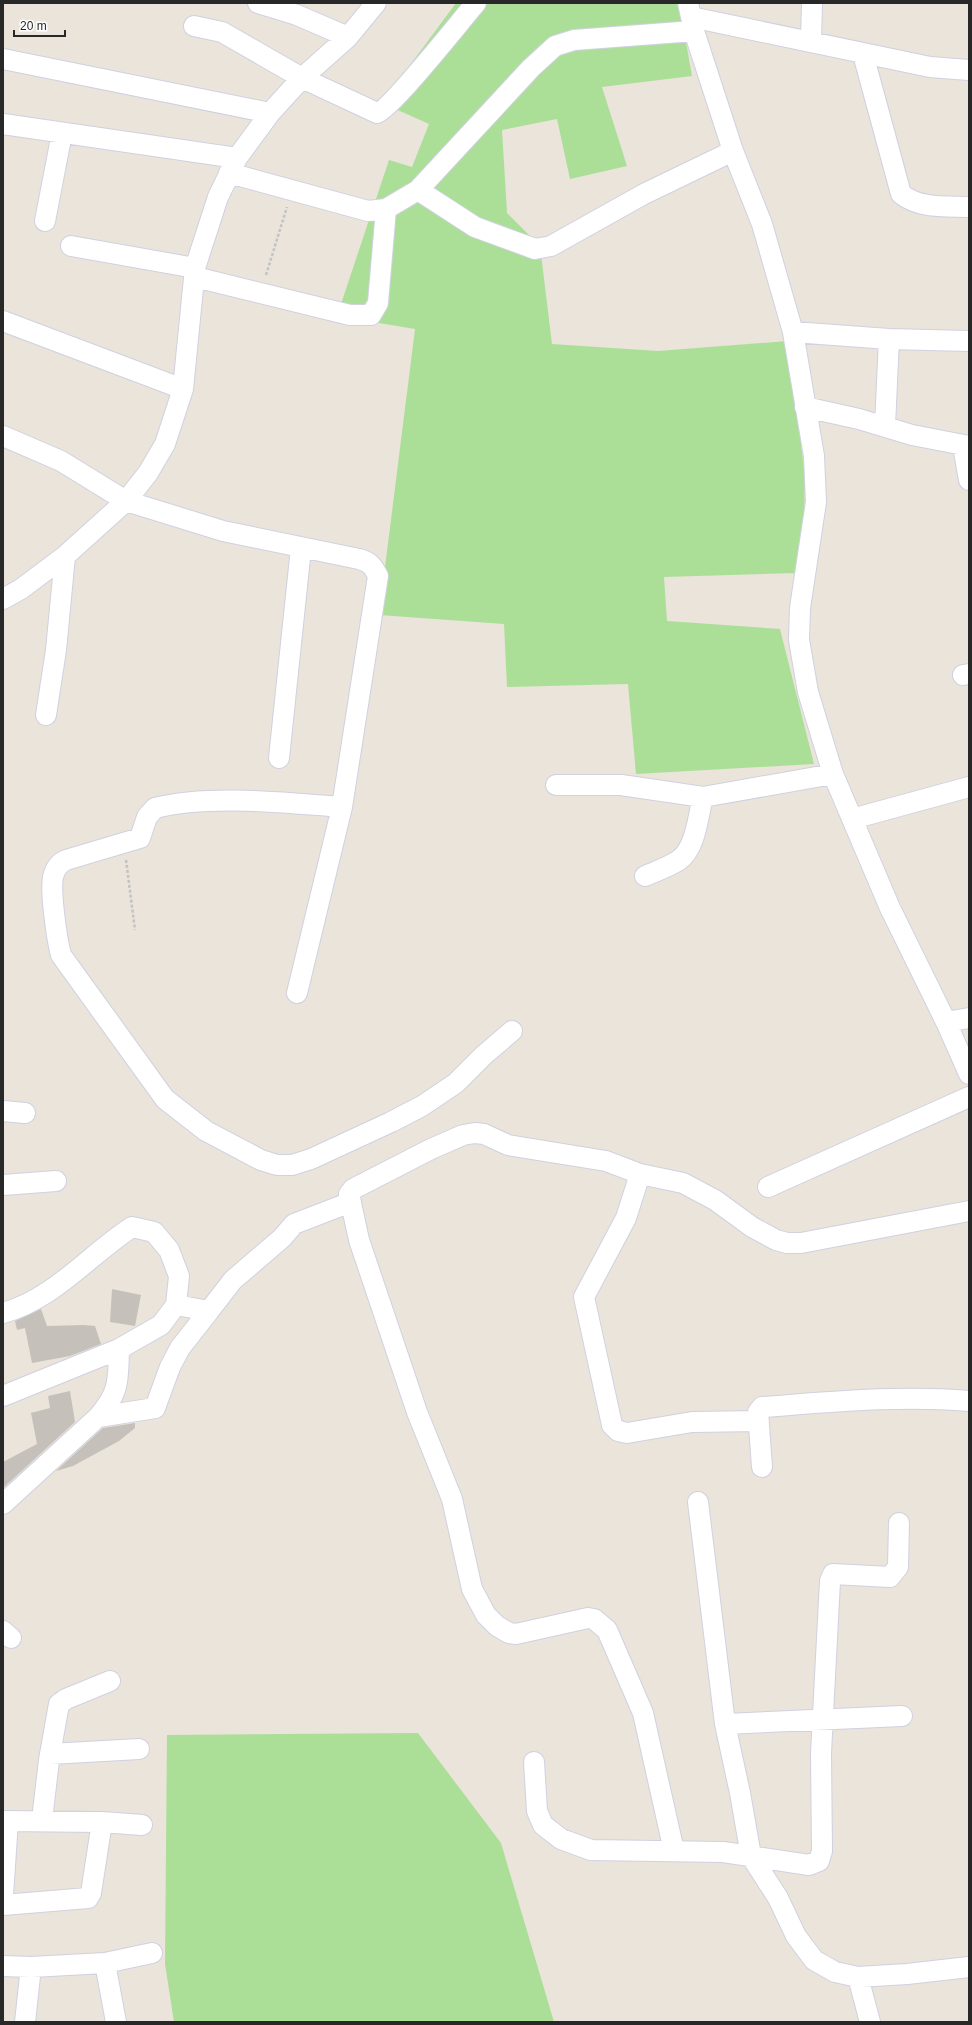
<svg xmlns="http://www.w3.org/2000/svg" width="972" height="2025" font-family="Arial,sans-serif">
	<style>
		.green { fill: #abdf98 }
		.building { fill: #c5c1ba }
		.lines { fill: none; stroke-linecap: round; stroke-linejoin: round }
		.minor-casing { stroke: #d0d1e1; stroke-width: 22 }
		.path { stroke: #c3c3c3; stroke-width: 2.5; stroke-dasharray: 3 2; stroke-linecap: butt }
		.minor { stroke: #fff; stroke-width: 20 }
	</style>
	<rect width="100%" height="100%" fill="#eae4da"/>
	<path class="green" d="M456,3H679L692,76L602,87L627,166L570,179L557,119L502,130L507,213L540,246L552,344L658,351L788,341L805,476L804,522L796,573L664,577L667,621L780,629L814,764L636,774L628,684L507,687L504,624L379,615L415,329L337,316L389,160L412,167L429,124L382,103Z
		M418,1733L501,1843L554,2022H174L165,1964L167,1735Z"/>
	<path class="building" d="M112,1289L141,1295L135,1326L110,1322Z
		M41,1309L47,1326L84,1325L95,1326L101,1344L70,1356L32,1363L25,1328L17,1330L15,1321Z
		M70,1391L75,1422L3,1488V1462L37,1444L31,1413L50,1408L48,1396Z
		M135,1423V1428L119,1441L73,1466L56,1471L103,1428Z"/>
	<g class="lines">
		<g class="minor-casing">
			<path id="minor" d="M258,3L297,15L348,37
				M688,3L694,31L733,151L762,224L793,332L814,456L816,502L800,608L799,640L808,692L833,774L890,908L946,1022L969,1074
				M691,17L930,67L969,70
				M194,26L222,32L302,78L377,113C390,110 462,19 476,3
				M811,41L812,3
				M863,54L901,194C920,209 946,206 969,207
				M3,59L270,113
				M3,124L237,158
				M229,173L368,211L386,209L418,190L475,227L535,249L551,246L644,194L733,151
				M418,190L531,68L555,46L574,40L694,31
				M45,221L62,133
				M71,246L195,268
				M195,277L350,315H371L378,303L386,209
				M3,321L183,389
				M793,332L889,339L969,341
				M805,407L859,419L912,435L969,446
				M885,426L889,339
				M3,436L61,461L126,501L223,531L359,559C370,562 373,566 378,576L342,807L297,993
				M963,446L969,480
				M3,599L21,589L65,556L126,501L148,473L165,444L183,389L195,268L218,197L237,158L270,113L302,78L348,37L376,3
				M963,675L969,674
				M46,715L56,650L65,556
				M279,758L301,548
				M556,785H621L703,797L833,774
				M342,807C286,803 210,794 155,808L147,817L140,838L66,860C59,863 55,869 53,877C50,892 57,940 61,955L165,1099L206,1131L261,1160L277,1165H292L311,1159L391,1122L422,1106L456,1083L484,1055L512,1031
				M852,819L969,787
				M645,876C656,871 669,867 679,860C696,848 698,816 703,797
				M946,1022L969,1018
				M3,1111L25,1113
				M640,1174L606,1161L508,1145L484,1134L475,1133L463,1135L431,1149L353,1189L349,1194L359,1240L417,1412L452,1499L472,1589L486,1615L497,1626L509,1633L516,1634L588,1618L594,1619L607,1630L643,1713L674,1851
				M3,1185L56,1181
				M768,1187L969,1097
				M176,1305L209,1311L233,1280L282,1238L294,1224L351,1202
				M3,1313C54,1299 89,1255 132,1227L154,1232L169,1250L179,1276L176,1305L161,1325L119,1349L3,1396
				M98,1417L155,1408L170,1367L180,1348L209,1311
				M759,1421L692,1422L627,1433L618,1431L612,1425L584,1297L626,1218L640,1174L683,1183L715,1200L752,1227L776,1240L787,1243H801L969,1211
				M762,1467L758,1412L762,1407C831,1402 900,1395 969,1401
				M698,1502L725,1724L740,1793L751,1856L778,1898L796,1936L814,1960L835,1972L858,1977L907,1974L969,1967
				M3,1504L98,1417C120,1392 118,1380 119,1349
				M3,1631L11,1638
				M725,1724L902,1716
				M50,1754L139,1749
				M534,1762L537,1811L543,1825L561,1839L591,1850L723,1852L809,1865L819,1861L822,1851L821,1753L830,1581L833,1574L890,1577L898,1567L899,1523
				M42,1820L49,1760L59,1704L66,1699L110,1681
				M3,1821L102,1822L142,1825
				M3,1895L8,1821
				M3,1905L88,1898L91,1893L102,1822
				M105,1963L116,2022
				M3,1966L31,1967L105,1963L152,1953
				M858,1977L870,2022
				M25,2022L31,1967"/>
		</g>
		<path class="path" d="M266,275L287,207
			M126,860L135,930"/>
		<use href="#minor" class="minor"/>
	</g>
	<rect width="972" height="2025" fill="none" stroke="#282828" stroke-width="8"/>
	<path d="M14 30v6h51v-6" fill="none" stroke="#282828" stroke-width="2"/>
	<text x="20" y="30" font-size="12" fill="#282828" stroke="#ffffff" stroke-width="3" paint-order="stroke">20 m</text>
</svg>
